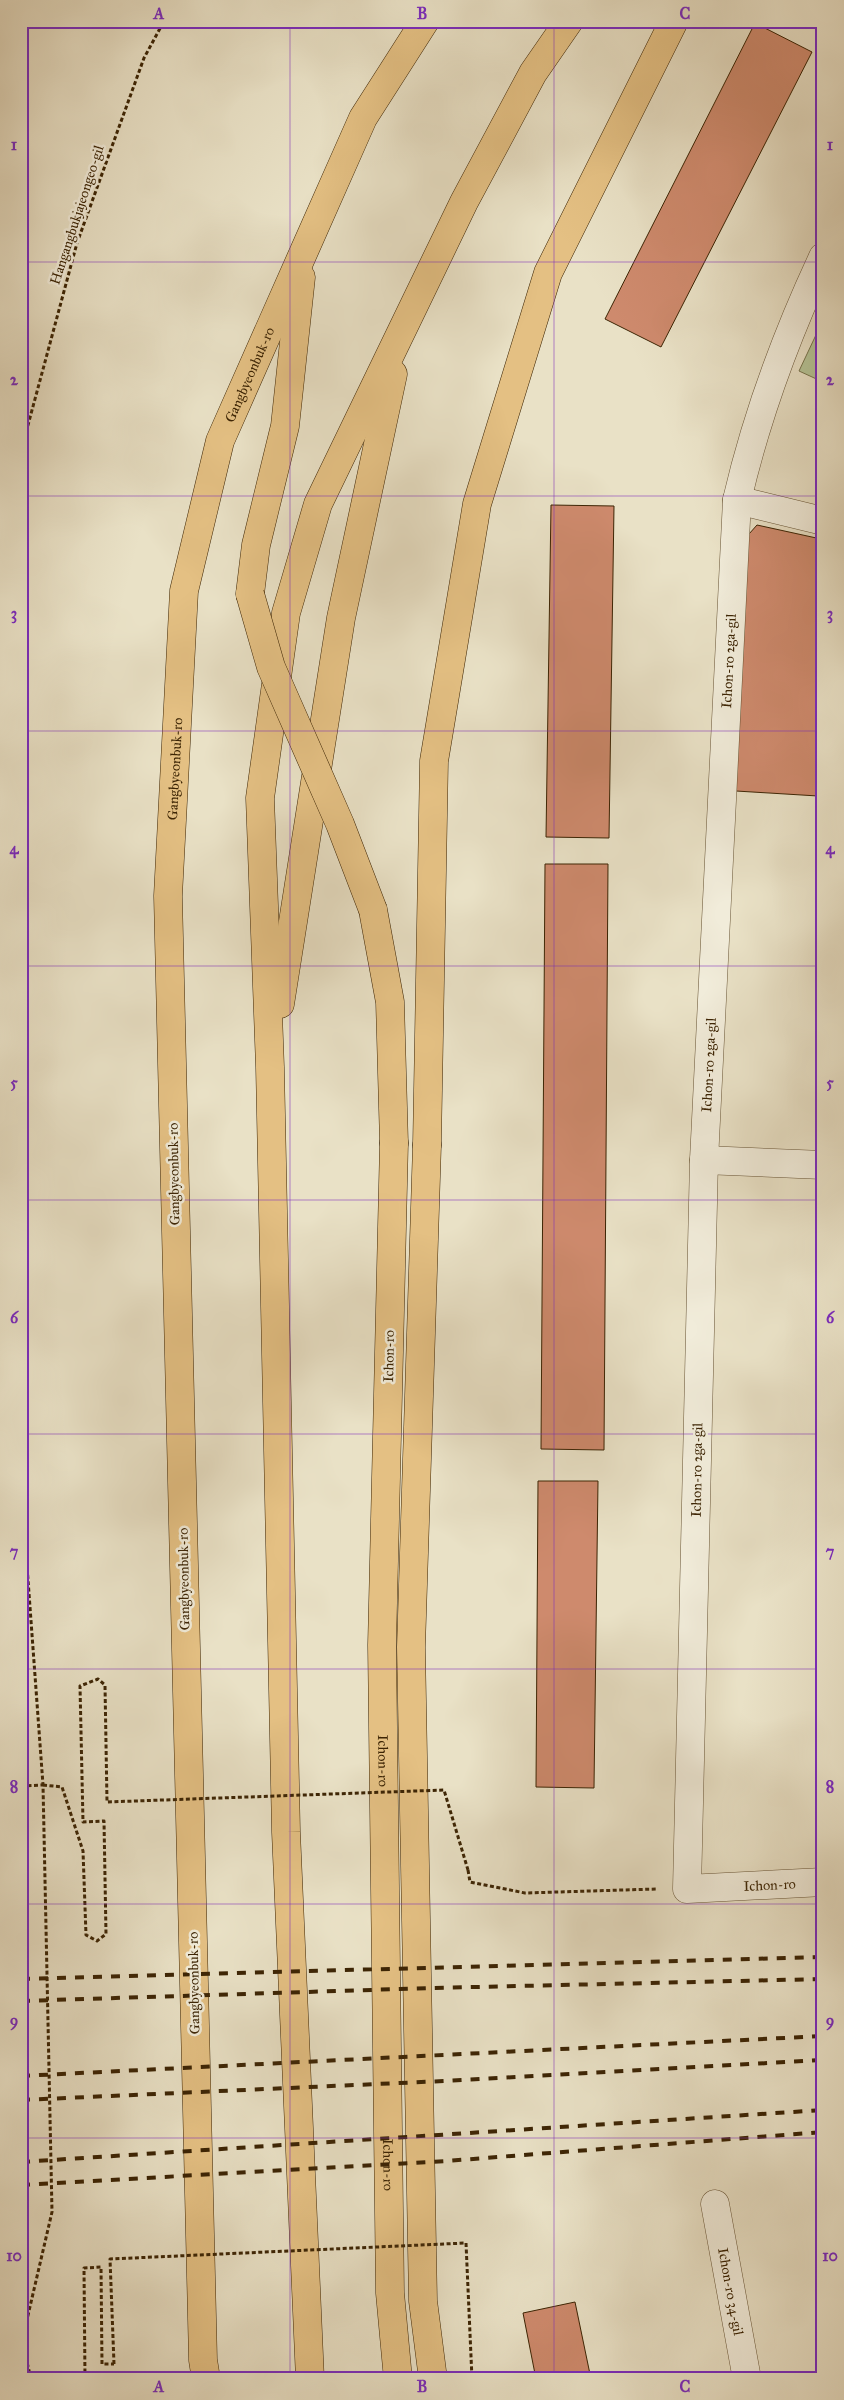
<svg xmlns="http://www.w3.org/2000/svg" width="844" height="2400" font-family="'IM FELL Great Primer',serif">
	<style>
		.green { fill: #b5c396; stroke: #78744d }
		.building { fill: #ce8a6d; stroke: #3c2404 }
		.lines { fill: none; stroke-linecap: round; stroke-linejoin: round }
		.minor-casing { stroke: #675334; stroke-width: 29 }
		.major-casing { stroke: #3c2404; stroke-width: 29 }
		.highway-casing { stroke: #3c2404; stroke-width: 29 }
		.path { stroke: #3c2404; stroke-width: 3; stroke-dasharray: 4 2.5; stroke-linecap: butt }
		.minor { stroke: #f1ecda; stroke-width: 28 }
		.major { stroke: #e4c083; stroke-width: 28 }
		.highway { stroke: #e4c083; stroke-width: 28 }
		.rail { stroke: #3c2404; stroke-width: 4; stroke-dasharray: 9 9; stroke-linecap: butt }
		.highway-bridge-casing { stroke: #3c2404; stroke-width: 29; stroke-linecap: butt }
		.path-bridge { stroke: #3c2404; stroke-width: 3; stroke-dasharray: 4 2.5; stroke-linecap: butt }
		.highway-bridge { stroke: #e4c083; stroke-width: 28 }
		.grid { fill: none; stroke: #7b2cbf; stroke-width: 1; stroke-opacity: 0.55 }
		.labels { text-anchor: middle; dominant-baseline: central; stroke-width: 5; stroke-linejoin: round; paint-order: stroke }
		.street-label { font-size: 14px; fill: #3c2404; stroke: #f1ecda }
		.neatline { fill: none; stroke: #7b2cbf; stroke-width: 2 }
		.grid-label { font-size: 16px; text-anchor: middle; font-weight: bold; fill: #7b2cbf }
	</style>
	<rect width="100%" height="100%" fill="#e9e1c6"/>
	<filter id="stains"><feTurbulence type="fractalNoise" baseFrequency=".004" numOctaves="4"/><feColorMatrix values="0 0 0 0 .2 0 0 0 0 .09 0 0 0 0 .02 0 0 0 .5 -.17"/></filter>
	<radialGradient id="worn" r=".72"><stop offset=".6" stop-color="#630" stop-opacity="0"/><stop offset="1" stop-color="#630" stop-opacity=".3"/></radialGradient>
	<path class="green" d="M823,320V382L799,371Z"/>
	<path class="building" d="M755,23L812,52L661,347L605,319Z
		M551,505L614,506L609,838L546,837Z
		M757,525L821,539L818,796L736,791L741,543Z
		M545,864H608L604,1450L541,1449Z
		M538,1481H598L594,1788L536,1787Z
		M575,2302L591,2379H536L523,2313Z"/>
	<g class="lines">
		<g class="minor-casing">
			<g id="minor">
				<path id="s1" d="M823,257C787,334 756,418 737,500L704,1160L687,1889L823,1882"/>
				<path d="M737,500L823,521"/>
				<path d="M704,1160L823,1165"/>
				<path id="s2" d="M715,2204L747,2379"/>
			</g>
		</g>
		<g class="major-casing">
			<g id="major">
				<path id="s3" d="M394,1143L382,1645L390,2293L398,2379"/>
				<path d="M427,1145L411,1647L423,2301L433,2379"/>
			</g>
		</g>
		<g class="highway-casing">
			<g id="highway">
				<path d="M250,594L256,545L285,426L301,277"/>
				<path d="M373,910L390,1002L394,1143"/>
				<path d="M280,1004L341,618L393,374"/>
				<path d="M427,1145L434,761L477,504L548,273L674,21"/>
				<path id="s4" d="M206,2379L203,2360L168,896L184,591L220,441L363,118L425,21"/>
				<path d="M310,2379L286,1832L270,1067L260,798L286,613L318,504L464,202L533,73L569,21"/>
			</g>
		</g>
		<path class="path" d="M21,451L77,243L144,58L164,21
			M21,1484L43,1785L52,2212L22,2341L31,2379
			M21,1786L43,1785
			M468,1870L470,1882L525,1893L656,1889
			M466,2243L472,2379
			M85,2379L84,2268L101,2267L102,2364H114"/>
		<use href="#minor" class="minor"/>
		<use href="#major" class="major"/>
		<use href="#highway" class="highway"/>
		<path class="rail" d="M21,1979L823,1957
			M21,2001L432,1988L823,1979
			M21,2076L823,2036
			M21,2100L444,2081L823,2060
			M21,2162L823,2110
			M21,2185L446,2161L823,2132"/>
		<g class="highway-bridge-casing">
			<path id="highway-bridge" d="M250,594L271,667L340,824L373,910"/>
		</g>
		<path class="path-bridge" d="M43,1785L62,1787L83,1851L86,1935L97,1941L106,1934L104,1821L83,1822L80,1686L98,1679L105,1685L107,1802L444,1790L468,1870
			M114,2364L110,2259L466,2243"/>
		<use href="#highway-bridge" class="highway-bridge"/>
	</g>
	<path class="grid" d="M290,21V2379M554,21V2379M21,262H823M21,496H823M21,731H823M21,966H823M21,1200H823M21,1434H823M21,1669H823M21,1904H823M21,2138H823"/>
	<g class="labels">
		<g class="street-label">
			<text transform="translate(77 215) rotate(-72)">Hangangbukjajeongeo-gil</text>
			<text stroke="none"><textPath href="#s4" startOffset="2016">Gangbyeonbuk-ro</textPath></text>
			<text transform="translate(729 661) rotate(-87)">Ichon-ro 2ga-gil</text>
			<text stroke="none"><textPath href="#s4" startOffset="1611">Gangbyeonbuk-ro</textPath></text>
			<text transform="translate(709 1065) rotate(-87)">Ichon-ro 2ga-gil</text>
			<text transform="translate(174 1174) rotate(-91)">Gangbyeonbuk-ro</text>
			<text transform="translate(389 1356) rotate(-89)">Ichon-ro</text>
			<text transform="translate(697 1470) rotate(-89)">Ichon-ro 2ga-gil</text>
			<text transform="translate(184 1579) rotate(-91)">Gangbyeonbuk-ro</text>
			<text stroke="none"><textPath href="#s3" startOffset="618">Ichon-ro</textPath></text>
			<text stroke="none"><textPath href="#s1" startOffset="1731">Ichon-ro</textPath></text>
			<text transform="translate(194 1983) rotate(-91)">Gangbyeonbuk-ro</text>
			<text stroke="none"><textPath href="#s3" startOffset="1022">Ichon-ro</textPath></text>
			<text stroke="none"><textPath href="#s2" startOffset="89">Ichon-ro 34-gil</textPath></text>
		</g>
	</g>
	<rect width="844" height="2400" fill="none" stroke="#e9e1c6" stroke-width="55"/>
	<rect x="28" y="28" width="788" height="2344" class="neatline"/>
	<g class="grid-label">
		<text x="159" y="19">A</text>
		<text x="422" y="19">B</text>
		<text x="685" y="19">C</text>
		<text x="14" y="150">1</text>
		<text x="830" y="150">1</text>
		<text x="14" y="385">2</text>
		<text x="830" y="385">2</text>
		<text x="14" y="619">3</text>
		<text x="830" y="619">3</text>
		<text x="14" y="854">4</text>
		<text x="830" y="854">4</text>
		<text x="14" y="1088">5</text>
		<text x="830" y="1088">5</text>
		<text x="14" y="1323">6</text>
		<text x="830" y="1323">6</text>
		<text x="14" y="1557">7</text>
		<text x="830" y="1557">7</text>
		<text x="14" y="1792">8</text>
		<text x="830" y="1792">8</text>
		<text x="14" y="2026">9</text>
		<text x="830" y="2026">9</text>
		<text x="14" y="2261">10</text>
		<text x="830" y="2261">10</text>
		<text x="159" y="2392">A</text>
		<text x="422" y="2392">B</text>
		<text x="685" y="2392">C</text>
	</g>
	<rect width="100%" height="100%" filter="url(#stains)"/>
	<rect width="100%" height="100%" fill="url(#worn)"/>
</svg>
